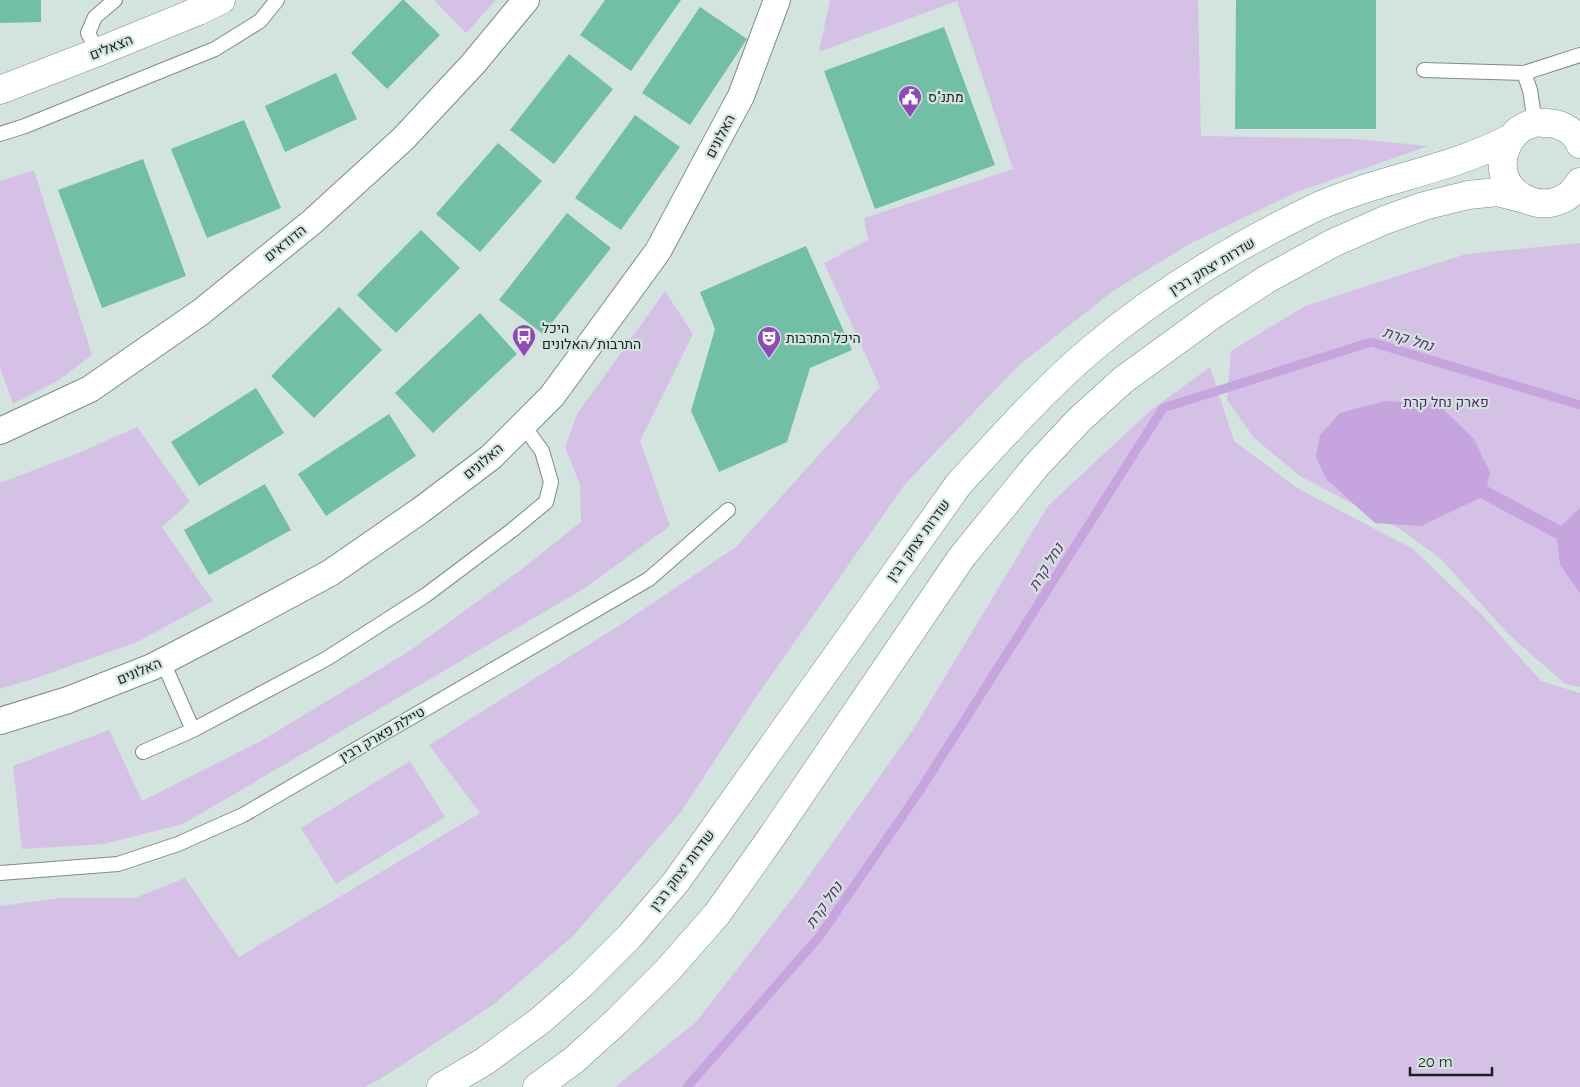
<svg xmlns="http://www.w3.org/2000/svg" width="1580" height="1087" font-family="Raleway,Heebo,sans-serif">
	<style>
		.green { fill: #d6c1e6 }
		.water { fill: #c6a4de }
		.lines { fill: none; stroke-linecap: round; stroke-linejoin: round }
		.stream { stroke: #c6a4de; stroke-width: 9 }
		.building { fill: #71c0a5 }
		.lane-casing { stroke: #7c8c86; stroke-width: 16 }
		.street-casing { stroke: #7c8c86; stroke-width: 28 }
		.secondary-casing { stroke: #7c8c86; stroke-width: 29 }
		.lane { stroke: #fff; stroke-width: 14 }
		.street { stroke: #fff; stroke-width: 26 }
		.secondary { stroke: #fff; stroke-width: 28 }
		.labels { text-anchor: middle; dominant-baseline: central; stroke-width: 4.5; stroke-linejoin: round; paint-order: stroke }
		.street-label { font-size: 14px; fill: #1a211e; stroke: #d2e4dd }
		.poi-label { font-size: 14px; fill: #1a211e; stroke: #d2e4dd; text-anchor: start }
		.park-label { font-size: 14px; fill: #502569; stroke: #d2e4dd }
		.water-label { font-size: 15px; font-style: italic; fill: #5a2f73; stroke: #d2e4dd }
	</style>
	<rect width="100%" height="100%" fill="#d2e4dd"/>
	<path class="green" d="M434,0H496L466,33Z
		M830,0H1198L1201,136L1357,139L1428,146L1297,192L1191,243L1113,291L1018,366L905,484L756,697L681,812L573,936L494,1004L379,1080L364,1087H0V906L61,898H135L185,878L239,957L480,813L429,745L623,623L736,547L880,387L824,263L868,240L864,218L1013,169L957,1L819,52Z
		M34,170L92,355L59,380L13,404L0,367V181Z
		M1580,243V687L1565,684L1507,633L1441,559L1400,529L1300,476L1254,438L1227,400L1231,351L1305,306L1466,254Z
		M665,291L693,334L640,441L670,526L585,588L183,824L104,844L22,849L13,766L109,730L142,801L261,741L408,652L522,569L581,522L580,485L565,447L577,414Z
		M1210,367L1234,441L1297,488L1413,549L1484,617L1541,681L1580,693V1087H615L696,1022L799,890L916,725L1048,506L1151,410Z
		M137,427L190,502L162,527L213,601L137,642L39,677L0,689V483L81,452Z
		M410,761L445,817L336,884L301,828Z"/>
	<path class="water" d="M1385,401L1439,405L1474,439L1490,472L1487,486L1561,526L1580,508V593L1560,565L1557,539L1480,498L1421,526L1375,523L1326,479L1316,457L1320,435L1340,413Z"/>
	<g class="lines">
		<path class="stream" d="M687,1087L819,937L919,792L1163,408L1371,342L1580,405"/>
	</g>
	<path class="building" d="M0,0H41V22L0,23Z
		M402,0H404L440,35L387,89L351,53Z
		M605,0H681L631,71L580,35Z
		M1236,0H1376V129H1235Z
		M700,7L747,39L690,125L642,93Z
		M944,27L995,165L875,209L824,71Z
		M569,54L613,89L554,164L510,130Z
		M336,73L357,119L285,152L265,106Z
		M635,115L680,147L621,230L575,198Z
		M244,120L281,208L207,238L171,149Z
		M498,143L542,181L480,252L436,214Z
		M143,159L186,276L102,308L58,190Z
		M567,213L611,248L543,334L499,300Z
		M421,230L460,268L396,333L357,295Z
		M806,246L852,350L810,368L787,442L719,472L691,411L715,329L700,292Z
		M339,307L382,350L314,418L271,376Z
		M480,313L517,354L433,433L395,393Z
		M256,388L284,433L199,486L171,442Z
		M389,414L416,456L326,516L298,474Z
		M265,484L291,530L209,575L184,530Z"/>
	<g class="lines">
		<g class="lane-casing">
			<path id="lane" d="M98,52L88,33L95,17L115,0
				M1424,70L1524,73L1530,90L1535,123
				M1524,73L1580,55
				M0,134L25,126L215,49L260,21L277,0
				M163,662L193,730
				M143,752L193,730L326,659L426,595L511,531L546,502L551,482L542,451L523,425
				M0,873L118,864L178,844L243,815L649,579L728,510"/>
		</g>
		<g class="street-casing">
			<path id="street" d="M0,431L90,389L201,312L312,222L403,139L473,64L526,0
				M0,721L68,700L152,667L239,622L330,573L421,510L491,457L552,396L658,251L741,96L777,0"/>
		</g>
		<g class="secondary-casing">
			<path id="secondary" d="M0,90L98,52L198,11L221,0
				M1580,144C1574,130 1560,123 1546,123C1542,123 1538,122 1534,123C1511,128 1497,155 1505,178C1514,199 1540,209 1560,200C1569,197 1575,190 1580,182
				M441,1087L485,1061L541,1020L582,984L629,937L676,882L958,485C1001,438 1044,389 1093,348C1158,293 1236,246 1312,209C1376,179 1448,171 1511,138
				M537,1087L574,1060L617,1021L667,971L717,914L773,835L961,558L1036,466L1079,420L1123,380L1215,313L1267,279L1333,243L1385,220L1424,206L1468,195L1497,192L1525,199"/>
		</g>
		<use href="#lane" class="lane"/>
		<use href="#street" class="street"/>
		<use href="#secondary" class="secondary"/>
	</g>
	<defs>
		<g id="civic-pin" transform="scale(1.25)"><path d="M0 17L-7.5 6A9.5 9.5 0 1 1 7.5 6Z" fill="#9148bb" stroke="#d2e4dd"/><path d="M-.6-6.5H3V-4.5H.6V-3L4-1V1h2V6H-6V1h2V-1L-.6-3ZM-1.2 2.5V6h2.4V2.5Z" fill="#fff"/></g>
		<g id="bus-pin" transform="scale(1.25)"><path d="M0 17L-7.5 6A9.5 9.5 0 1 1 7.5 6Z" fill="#9148bb" stroke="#d2e4dd"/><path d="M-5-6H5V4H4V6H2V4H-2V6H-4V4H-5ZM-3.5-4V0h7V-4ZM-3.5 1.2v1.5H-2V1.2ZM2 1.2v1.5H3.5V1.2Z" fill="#fff"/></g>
		<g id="theatre-pin" transform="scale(1.25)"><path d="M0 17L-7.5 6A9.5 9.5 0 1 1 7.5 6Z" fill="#9148bb" stroke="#d2e4dd"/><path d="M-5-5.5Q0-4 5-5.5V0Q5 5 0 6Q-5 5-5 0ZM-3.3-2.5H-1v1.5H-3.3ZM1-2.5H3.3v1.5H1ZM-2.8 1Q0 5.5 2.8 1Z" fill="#fff"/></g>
	</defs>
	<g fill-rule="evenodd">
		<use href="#civic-pin" x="910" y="97"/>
		<use href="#bus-pin" x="524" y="336"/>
		<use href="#theatre-pin" x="769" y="338"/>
	</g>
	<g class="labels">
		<g class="street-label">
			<text transform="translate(111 47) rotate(-22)">הצאלים</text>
			<text transform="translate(720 136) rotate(-62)">האלונים</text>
			<text transform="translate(285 243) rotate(-39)">הדודאים</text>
			<text transform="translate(1212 266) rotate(-31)">שדרות יצחק רבין</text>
			<text transform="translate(483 461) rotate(-40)">האלונים</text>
			<text transform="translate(918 540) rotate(-54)">שדרות יצחק רבין</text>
			<text transform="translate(139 671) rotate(-23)">האלונים</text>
			<text transform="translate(382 734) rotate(-30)">טיילת פארק רבין</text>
			<text transform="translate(682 870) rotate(-53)">שדרות יצחק רבין</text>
		</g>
		<g class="poi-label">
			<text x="928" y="97">מתנ"ס</text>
			<text x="542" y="328">היכל<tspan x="542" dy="16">התרבות/האלונים</tspan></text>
			<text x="786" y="338">היכל התרבות</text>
		</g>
		<g class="park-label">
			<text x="1446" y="402">פארק נחל קרת</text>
		</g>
		<g class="water-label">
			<text transform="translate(1408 339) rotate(17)">נחל קרת</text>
			<text transform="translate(1046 567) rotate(-58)">נחל קרת</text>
			<text transform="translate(824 905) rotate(-55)">נחל קרת</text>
		</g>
	</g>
	<path d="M1410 1067v8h82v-8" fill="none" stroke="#1a211e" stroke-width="2.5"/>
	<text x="1418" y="1067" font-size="15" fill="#1a211e" stroke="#d2e4dd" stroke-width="4" paint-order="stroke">20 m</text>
</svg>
